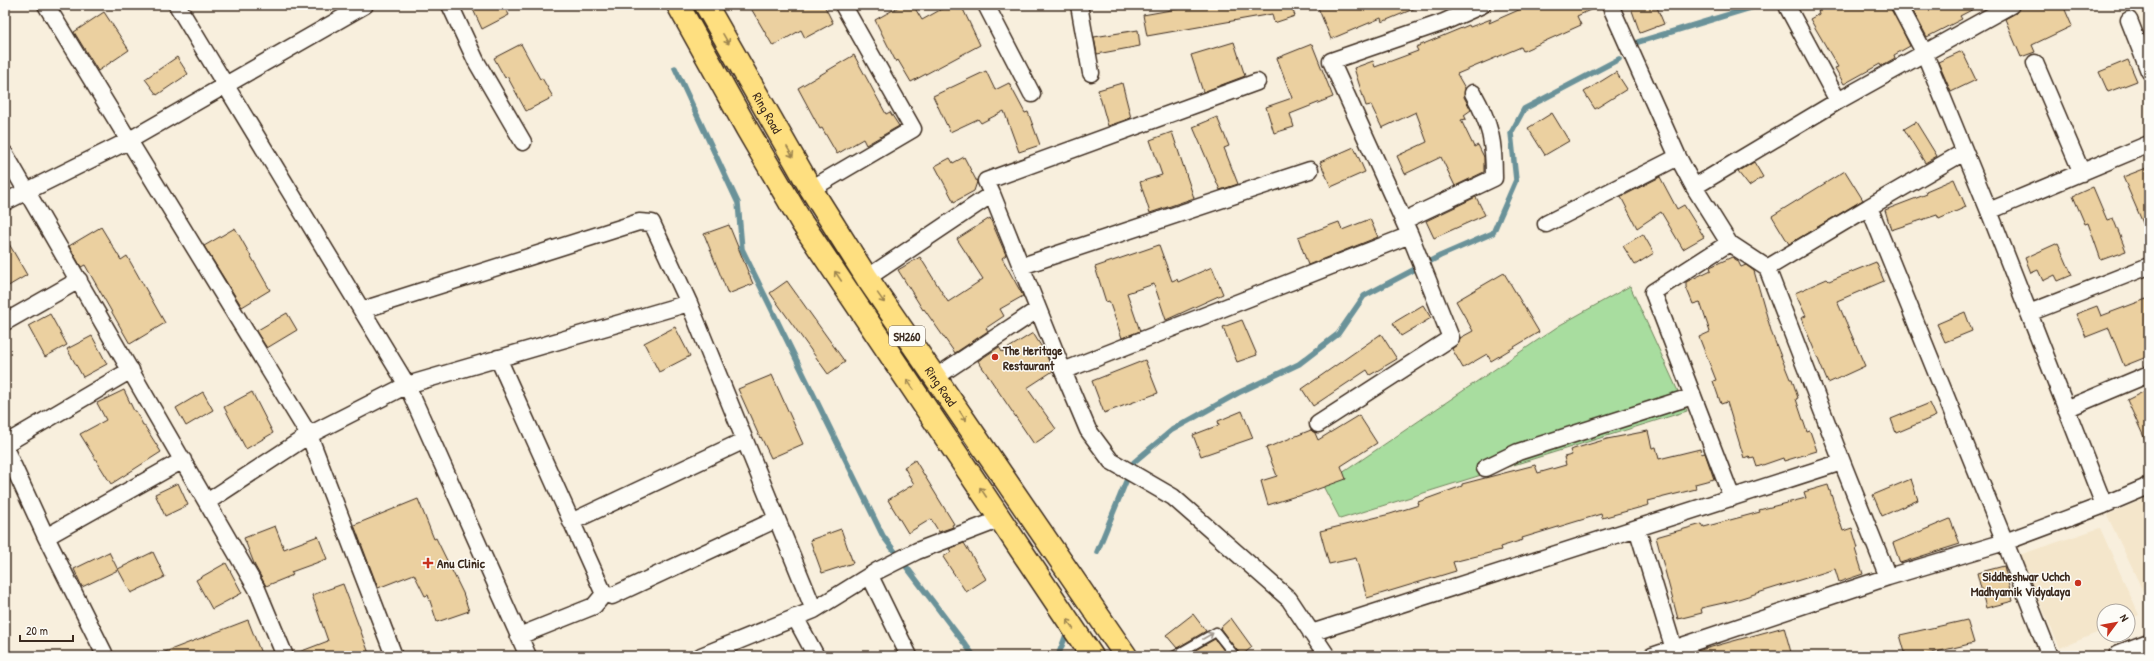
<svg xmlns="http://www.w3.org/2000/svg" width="2154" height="661" font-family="'Patrick Hand',sans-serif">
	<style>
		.built { fill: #f4e6cb }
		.green { fill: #a8dd9f; stroke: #72845e }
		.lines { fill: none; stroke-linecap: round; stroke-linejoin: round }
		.stream { stroke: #6b9299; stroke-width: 5.5 }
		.building { fill: #ebd0a0; stroke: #3b2a1e }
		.lane-casing { stroke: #3b2a1e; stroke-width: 11 }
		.street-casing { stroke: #3b2a1e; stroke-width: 19 }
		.secondary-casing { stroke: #3b2a1e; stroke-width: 25 }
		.highway-casing { stroke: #3b2a1e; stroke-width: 25 }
		.lane { stroke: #fdfcf7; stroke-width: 8 }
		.street { stroke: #fdfcf7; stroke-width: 16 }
		.secondary { stroke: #fdfcf7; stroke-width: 22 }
		.highway { stroke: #fedf80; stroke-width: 22 }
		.oneway { stroke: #9c844f }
		.oneway2 { stroke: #9c938a }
		.poi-dot { fill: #c8321e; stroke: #fdfcf7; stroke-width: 1.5 }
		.labels { text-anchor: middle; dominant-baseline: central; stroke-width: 3; stroke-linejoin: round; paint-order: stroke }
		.shield { fill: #fdfcf7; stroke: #75695f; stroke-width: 1 }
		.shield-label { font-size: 12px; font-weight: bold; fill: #3b2a1e }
		.street-label { font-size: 13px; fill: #3b2a1e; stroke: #fdfcf7 }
		.poi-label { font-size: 13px; font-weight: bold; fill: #3b2a1e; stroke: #fdfcf7; text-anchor: start }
	</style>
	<rect width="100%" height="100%" fill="#f8efdd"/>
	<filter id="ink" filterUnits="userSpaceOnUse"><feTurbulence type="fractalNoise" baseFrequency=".025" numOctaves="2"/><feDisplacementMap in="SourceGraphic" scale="8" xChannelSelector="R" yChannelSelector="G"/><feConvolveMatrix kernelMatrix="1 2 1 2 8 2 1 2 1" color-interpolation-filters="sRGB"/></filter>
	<g filter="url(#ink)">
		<path class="built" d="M2149,497V604L2107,515Z
			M2100,528L2139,615L2128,620V611H2104V630L2060,648L2019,555Z"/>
		<path class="green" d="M1630,286L1687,411L1340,519L1323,486L1560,325Z"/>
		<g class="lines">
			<path class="stream" d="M1638,42L1760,5
				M675,68L738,203L742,249L883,536L974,656
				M1097,552L1134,462L1172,430L1238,393L1299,364L1338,334L1364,296L1440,256L1493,233L1516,180L1511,133L1524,109L1619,59
				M1058,656L1066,635"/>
		</g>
		<path class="building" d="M471,5H504L509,15L482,29Z
			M749,5H824L833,23L805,38L801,30L773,46Z
			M902,5H913L922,20L949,5H961L980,45L911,82L898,60L896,62L875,20Z
			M1199,5H1291L1295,16L1274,23L1272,14L1147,36L1143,15Z
			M1317,5H1423L1382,22L1381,18L1331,39Z
			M1530,5H1601L1577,16L1581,25L1523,51L1521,47L1457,74L1465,88L1464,97L1471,110L1464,115L1466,119L1461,120L1474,147L1478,145L1484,157V172L1455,186L1441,157L1405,174L1397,156L1427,142L1416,112L1382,128L1371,105L1366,106L1354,68L1373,61L1375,67L1418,51L1416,47L1469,25L1470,27L1491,19L1489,23Z
			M1630,5H1656L1664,24L1640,33Z
			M1827,5H1890L1910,46L1894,55L1895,58L1881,66L1880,64L1844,84L1835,68L1838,67L1810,19L1819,14L1818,10Z
			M1910,5H1981L1960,16L1962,19L1927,37Z
			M2020,5H2063L2072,26L2032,45L2035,52L2021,57L2005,19L2016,13Z
			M104,12L129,50L98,71L74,32Z
			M1138,30L1140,46L1097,54L1094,37Z
			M1234,42L1245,76L1203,92L1191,55Z
			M521,44L540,79L542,78L553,97L526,111L507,76L505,78L494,58Z
			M1312,44L1333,97L1290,114L1294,127L1274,133L1266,107L1292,98L1277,58Z
			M1962,51L1976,80L1951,92L1938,62Z
			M854,55L886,114L890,112L899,126L866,145L863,139L837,154L822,128L820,129L798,88Z
			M177,57L188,74L157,95L145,79Z
			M2128,60L2137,81L2108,92L2099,72Z
			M986,71L995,90L1009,83L1025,113L1028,112L1040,145L1019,152L1004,111L981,123L978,119L950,132L933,96Z
			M1616,72L1627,89L1595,109L1584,92Z
			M1122,83L1131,118L1108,126L1098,90Z
			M1552,113L1569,141L1545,155L1528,128Z
			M1217,117L1229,146L1224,148L1238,184L1220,190L1193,127Z
			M1916,122L1937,156L1925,163L1904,129Z
			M1172,132L1194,198L1150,213L1140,182L1162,175L1150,140Z
			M1354,147L1365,172L1331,187L1320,162Z
			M964,157L977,182L974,191L954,202L935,166L950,158L953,163Z
			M1754,162L1763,177L1749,186L1738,172Z
			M2149,167V237L2123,177Z
			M1845,171L1863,200L1789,244L1772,216Z
			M1660,177L1677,209L1684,205L1704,237L1683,249L1661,212L1637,228L1621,197Z
			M1954,179L1966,207L1939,219L1937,215L1891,230L1885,210L1927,194L1926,191Z
			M2093,187L2107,220L2113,218L2126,251L2101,260L2088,223L2085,224L2073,196Z
			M1476,197L1485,215L1434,238L1426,221Z
			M990,218L1006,255L1002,258L1023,296L1000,309L1004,316L986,328L988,331L955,353L924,309L923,310L898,270L920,257L948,302L983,279L957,239Z
			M1370,219L1378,237L1308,265L1298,237L1339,222L1342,230Z
			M729,225L753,284L728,294L704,234Z
			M101,227L121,260L127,256L165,323L130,344L85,265L81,267L69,246Z
			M235,228L270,290L242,307L204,246Z
			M1643,234L1654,253L1635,265L1623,246Z
			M5,237L27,275L5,288Z
			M2058,243L2072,275L2058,281L2055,275L2043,281L2038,270L2031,273L2025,258Z
			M1159,245L1172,281L1177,279L1178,282L1212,267L1223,294L1166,320L1154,284L1127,293L1140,331L1122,338L1109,301L1106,302L1095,267Z
			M1732,257L1738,261L1741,267L1746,265L1754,271L1772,334L1790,379H1792L1798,398L1796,399L1807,432L1810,431L1817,451L1784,461L1783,458L1757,467L1754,458L1750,459L1749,456L1744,458L1727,402L1721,404L1713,381L1716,380L1699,337L1710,332L1700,302L1693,304L1686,287V282L1711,270L1710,267Z
			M1876,262L1884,281L1837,301L1865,366L1828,383L1801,318L1806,316L1795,293L1827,279L1829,281Z
			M1504,273L1539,332L1491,361L1487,354L1463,368L1452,349L1459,343L1460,338L1473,331L1456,301Z
			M787,281L845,362L828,374L770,293Z
			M2149,298V356L2124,366L2109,328L2086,337L2076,314L2097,306L2101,316Z
			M1423,305L1431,318L1401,336L1393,323Z
			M1965,312L1972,331L1945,342L1937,324Z
			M287,313L297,330L267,348L256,331Z
			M50,314L67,345L45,357L28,326Z
			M1242,320L1257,355L1237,362L1223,327Z
			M675,327L690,356L659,372L644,343Z
			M1033,333L1046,354L1053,371L1027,388L1056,429L1034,444L978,361L999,347L1002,352Z
			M1381,334L1397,359L1370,375L1367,370L1313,406L1302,389Z
			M92,336L107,364L83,377L67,349Z
			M1145,360L1158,393L1104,413L1092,381Z
			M772,375L803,444L771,458L761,437L760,438L738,389Z
			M2149,389V448L2127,400Z
			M124,390L134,411H136L143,425H144L161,452L111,484L80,434L106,420L97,403Z
			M203,392L213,410L186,426L176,408Z
			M252,392L273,433L246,449L224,407Z
			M1930,403L1936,416L1896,433L1891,419Z
			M1242,411L1253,438L1201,456L1193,435L1219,425L1218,421Z
			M1359,415L1377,443L1341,466L1346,479L1296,497V496L1268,505L1261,481L1277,476L1266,448L1311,430L1315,433L1318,440Z
			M1648,431L1652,448L1656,447L1659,459L1700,449L1701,454L1705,453L1714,479L1695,484L1696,489L1648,501L1649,505L1602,518L1601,514L1522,538L1523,540L1500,547L1501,550L1453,562L1456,571L1367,598L1356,558L1329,564L1320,531L1390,514L1419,505L1418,502L1462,486V484L1535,465L1538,473L1566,465L1564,457L1572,455L1570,450L1607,439Z
			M915,460L954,524L952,525L953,527L939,532L931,519L908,533L888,500L914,484L904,467Z
			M1911,479L1918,500L1882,516L1873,495Z
			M178,483L188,505L165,516L155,494Z
			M1828,485L1843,531L1852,528L1858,548L1855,549L1863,574L1839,582L1835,569L1732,601L1701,608L1702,613L1678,619L1656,537L1702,524L1704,527L1760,512L1759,510L1806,498L1804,492Z
			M418,499L434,539L436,538L463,593L469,611L437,622L428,595L425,596L414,574L378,588L354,525Z
			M1950,519L1960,544L1900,563L1893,543Z
			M275,526L284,549L318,536L327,559L291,572L293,575L266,586L255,566L244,538Z
			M841,529L853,563L822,573L810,540Z
			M964,543L986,579L966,592L943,557L951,552L949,549Z
			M109,552L118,570L82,587L74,569Z
			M153,552L165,577L131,593L118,569Z
			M226,563L242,593L212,609L196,580Z
			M2004,566L2013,601L1986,608L1977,573Z
			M343,584L370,656H294V654L328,641L312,595Z
			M1193,614L1206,631L1177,648L1166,635Z
			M1231,618L1252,647L1241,656L1220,628Z
			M248,620L262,656H157V655Z
			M1967,620L1974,643L1919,656H1906L1900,635Z
			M1784,627L1792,656H1696L1697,651Z
			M1215,639L1228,656H1185Z"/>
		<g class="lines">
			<g class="lane-casing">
				<path id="lane" d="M1174,656L1216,632L1235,656"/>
			</g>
			<g class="street-casing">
				<path id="street" d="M46,5L309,435L394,656
					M177,5L407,385L689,303L814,610L701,656
					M450,5L476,61L523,142
					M986,5L1032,94
					M1079,5L1091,73
					M1610,5L1678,157L1694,187L1729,243L1767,268
					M1788,8L1838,101L2011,5
					M2129,20L2149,71
					M2035,63L2082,173
					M5,154L257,589L285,656
					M1694,187L1838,101
					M811,189L913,129L843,5
					M992,194L1063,371
					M5,202L128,141L365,5
					M1869,207L1964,152
					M1989,211L2149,144
					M1405,220L1494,178C1494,142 1491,125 1473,93
					M1546,224L1678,157
					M1729,243L1653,292L1732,498
					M1022,266L1310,170
					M867,278L992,194L986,181L1257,82
					M362,310L639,222L652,223L689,303
					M2029,313L2149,266
					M5,322L79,280
					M498,358L604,594
					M936,377L1037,310
					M2066,409L2149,374
					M1318,424L1451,338L1410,235
					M5,444L131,370
					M5,448L46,537L104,653
					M1842,462L1767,268L1869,207L2005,542L2104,505L1989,211L1924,52L1899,5
					M1485,468L1518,452L1693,396
					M207,502L309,435L407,385L528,656
					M2104,505L2149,486
					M571,522L745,440
					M1637,528L1676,656
					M46,537L183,460
					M870,576L909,656
					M1888,577L2005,542L2050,656
					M604,594L612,596L777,519
					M814,610L877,571L917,551L1001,519
					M795,617L816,656
					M1311,633L1842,462L1888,577L1652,656
					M519,636L594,606L604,594
					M1327,656L1289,599L1173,497L1111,461L1088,430L1063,371L1410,235L1331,61L1444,22L1482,5"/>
			</g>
			<g class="secondary-casing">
				<path id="secondary" d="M2120,656L2149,645"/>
			</g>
			<g class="highway-casing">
				<g id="highway">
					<path d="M678,5L747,129L802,223L1092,656"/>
					<path id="s1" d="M706,5L811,189L867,278L1126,656"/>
				</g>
			</g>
			<use href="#lane" class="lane"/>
			<use href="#street" class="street"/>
			<use href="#secondary" class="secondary"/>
			<use href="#highway" class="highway"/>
		</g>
		<defs><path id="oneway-shaft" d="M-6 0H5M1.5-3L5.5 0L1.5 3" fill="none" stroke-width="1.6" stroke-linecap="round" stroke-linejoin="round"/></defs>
		<g class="oneway">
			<use href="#oneway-shaft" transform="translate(726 39) rotate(60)"/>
			<use href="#oneway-shaft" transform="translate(790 152) rotate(60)"/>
			<use href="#oneway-shaft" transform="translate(838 276) rotate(-124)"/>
			<use href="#oneway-shaft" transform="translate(881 298) rotate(55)"/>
			<use href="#oneway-shaft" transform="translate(910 384) rotate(-124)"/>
			<use href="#oneway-shaft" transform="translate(963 416) rotate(56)"/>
			<use href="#oneway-shaft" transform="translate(983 492) rotate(-124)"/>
			<use href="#oneway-shaft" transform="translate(1070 624) rotate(-124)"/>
		</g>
		<use class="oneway2" href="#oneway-shaft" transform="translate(1208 636) rotate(-30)"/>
	</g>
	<g class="poi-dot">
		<circle cx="995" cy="357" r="4"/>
		<path d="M426 557h4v4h4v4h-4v4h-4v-4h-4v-4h4z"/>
		<circle cx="2078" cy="583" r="4"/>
	</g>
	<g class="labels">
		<rect class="shield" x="889" y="326" width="36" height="20" rx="3"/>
		<g class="shield-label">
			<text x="907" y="336">SH260</text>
		</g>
		<g class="street-label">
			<text stroke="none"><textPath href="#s1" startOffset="124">Ring Road</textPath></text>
			<text stroke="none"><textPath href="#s1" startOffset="448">Ring Road</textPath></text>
		</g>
		<g class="poi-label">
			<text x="1003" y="350">The Heritage<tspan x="1003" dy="15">Restaurant</tspan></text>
			<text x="437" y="563">Anu Clinic</text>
			<text x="2070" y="576" text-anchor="end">Siddheshwar Uchch<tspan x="2070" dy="15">Madhyamik Vidyalaya</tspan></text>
		</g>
	</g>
	<rect width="2154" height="661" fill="none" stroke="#fdfcf7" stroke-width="20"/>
	<rect x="10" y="10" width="2134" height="641" fill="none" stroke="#3b2a1e" stroke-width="1.5" filter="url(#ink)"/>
	<g transform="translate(2116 623) rotate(58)"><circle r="19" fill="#fdfcf7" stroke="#afa8a0"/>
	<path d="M0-3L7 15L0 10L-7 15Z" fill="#c8321e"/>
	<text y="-6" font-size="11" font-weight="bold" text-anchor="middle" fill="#3b2a1e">N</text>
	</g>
	<path d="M20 635v6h53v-6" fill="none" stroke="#3b2a1e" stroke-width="2"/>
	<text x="26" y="635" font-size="12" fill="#3b2a1e" stroke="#fdfcf7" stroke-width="3" paint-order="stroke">20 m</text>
</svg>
